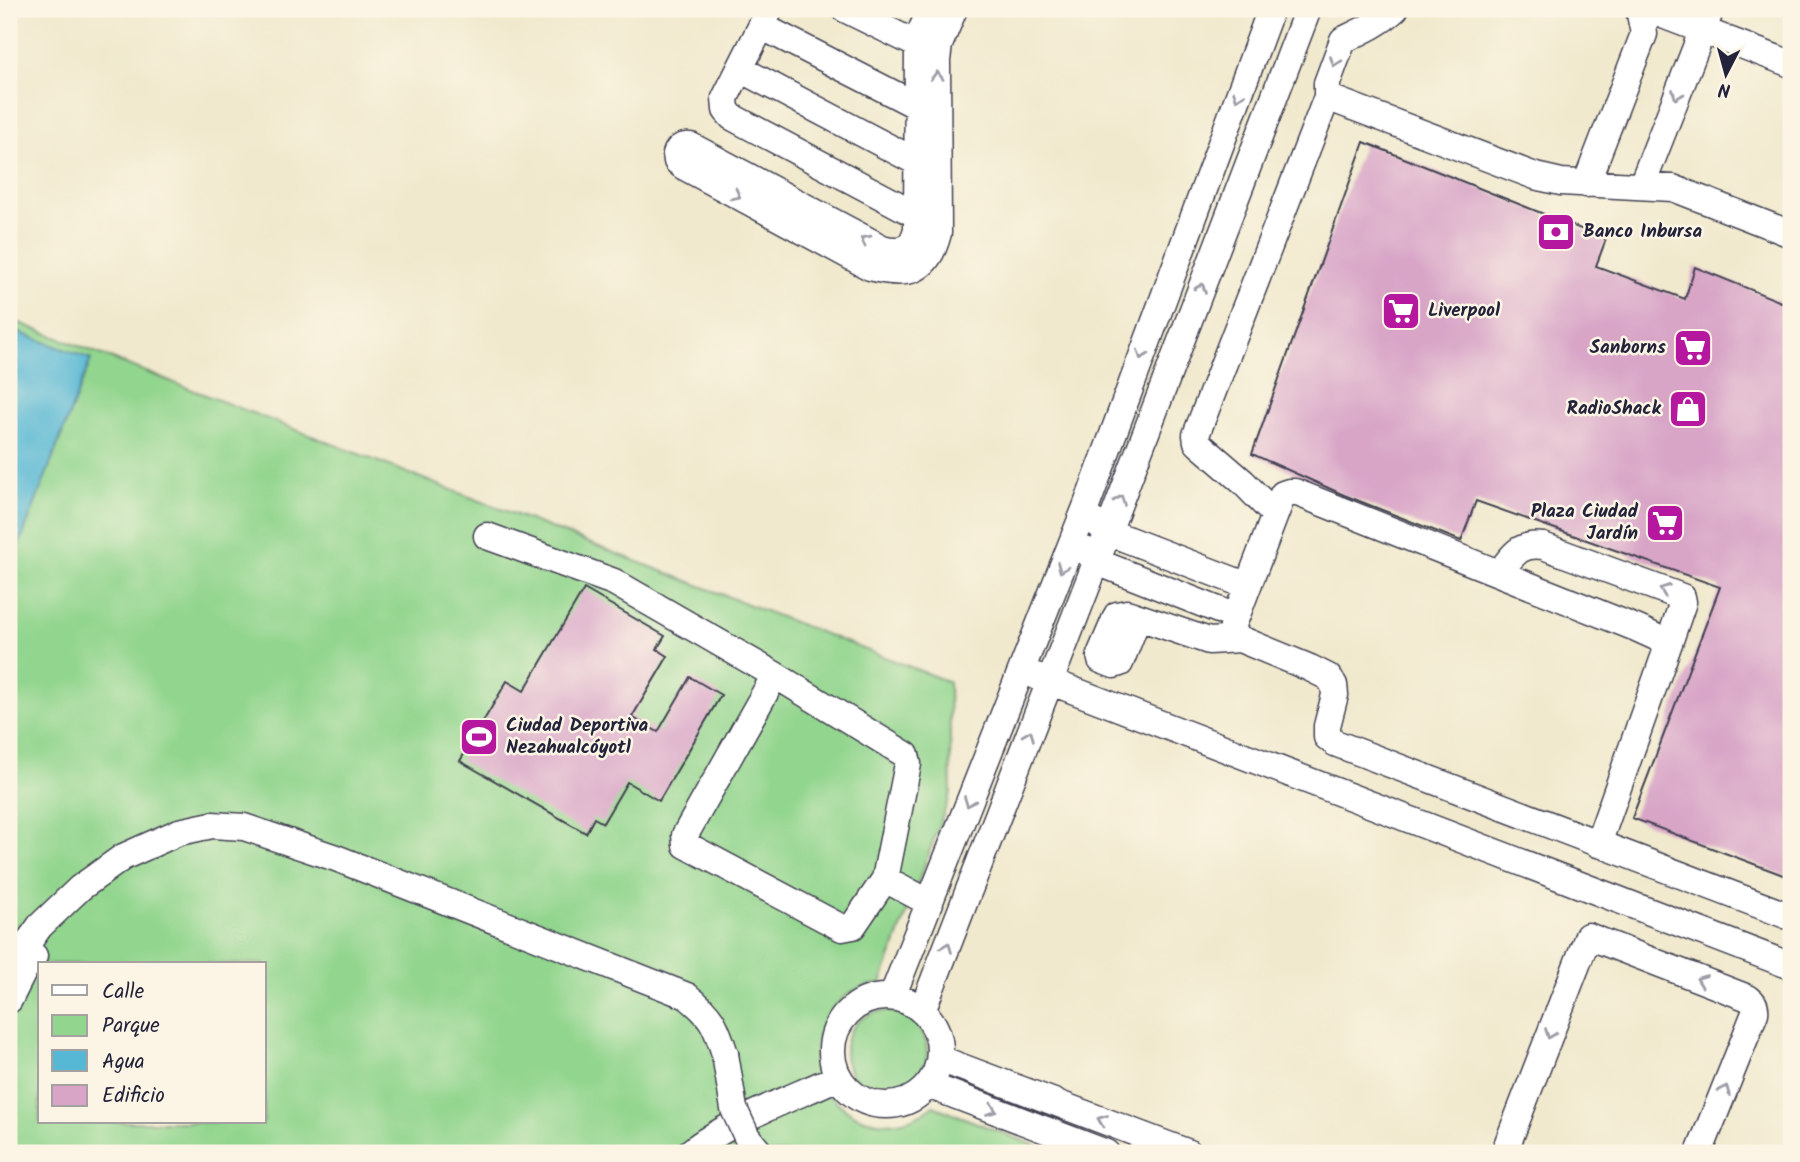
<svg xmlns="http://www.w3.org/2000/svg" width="1800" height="1162" font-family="Kalam,sans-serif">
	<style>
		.green { fill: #92d58e; stroke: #5a7c64; stroke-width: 2; fill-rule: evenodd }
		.water { fill: #56b8d4; stroke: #3c6d88; stroke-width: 2 }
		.building { fill: #d8a5c7 }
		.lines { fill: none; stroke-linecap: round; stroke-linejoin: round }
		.minor-casing { stroke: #414051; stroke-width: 29 }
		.minor { stroke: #fff; stroke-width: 26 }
		.minor-bridge-casing { stroke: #414051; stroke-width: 29; stroke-linecap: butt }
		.minor-bridge { stroke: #fff; stroke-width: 26 }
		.oneway { stroke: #9c9ca7 }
		.labels { text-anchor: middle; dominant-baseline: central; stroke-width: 5; stroke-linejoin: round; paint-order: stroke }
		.poi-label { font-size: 19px; font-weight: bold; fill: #22223b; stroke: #fcf5e5; text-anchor: start }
	</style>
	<rect width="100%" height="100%" fill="#fcf5e5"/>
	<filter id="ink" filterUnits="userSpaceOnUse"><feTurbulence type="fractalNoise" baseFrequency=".0143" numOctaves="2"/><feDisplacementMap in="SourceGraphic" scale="14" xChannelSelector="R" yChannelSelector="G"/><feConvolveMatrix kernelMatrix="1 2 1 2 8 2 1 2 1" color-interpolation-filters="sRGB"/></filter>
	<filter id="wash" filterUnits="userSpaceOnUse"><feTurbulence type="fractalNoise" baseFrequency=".00686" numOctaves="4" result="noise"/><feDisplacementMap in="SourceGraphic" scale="28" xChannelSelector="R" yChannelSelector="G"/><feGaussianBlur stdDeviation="1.57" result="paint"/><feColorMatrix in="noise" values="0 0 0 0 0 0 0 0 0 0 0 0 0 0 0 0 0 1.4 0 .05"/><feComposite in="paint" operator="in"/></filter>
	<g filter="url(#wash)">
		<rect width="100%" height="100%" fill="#f0e9cd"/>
		<path class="green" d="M9,319L949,682L951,793L881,983C874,985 866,985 860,988C850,992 841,999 834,1007C777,1071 863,1160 933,1106L1055,1153H9ZM40,964H264V1122H40Z
			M845 1052a41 41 0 1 1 82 0a41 41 0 1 1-82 0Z"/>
		<path class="water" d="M9,329L91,359L9,571Z"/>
		<g id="blocks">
			<path class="building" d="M1364,142L1606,239L1596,266L1685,299L1695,267L1791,306V878L1632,818L1720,587L1476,501L1461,541L1344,495L1252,454Z
				M584,589L665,636L657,649L668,656L632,717L658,732L690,677L721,695L659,801L627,782L603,823L594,818L586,833L460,761L507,681L524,691Z"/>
		</g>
	</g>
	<g filter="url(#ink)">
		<use href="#blocks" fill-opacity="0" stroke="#414051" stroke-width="2"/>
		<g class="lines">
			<g class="minor-casing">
				<path id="minor" d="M770,9L725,98L726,110L732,117L917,215L930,219
					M845,9L918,45
					M931,9L922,29L918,45L917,229C912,249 902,253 882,248L691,146C684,145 678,147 676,154L677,161L683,166L870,267C907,277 928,273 938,233L937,60L939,45L954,9
					M1647,9L1791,64
					M761,26L929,112
					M740,69L930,169
					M1327,97L1535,176L1561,182L1673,188L1791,234
					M1586,184L1644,34L1639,9
					M1642,185L1711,9
					M1274,514L1243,482L1200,445L1197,442L1196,435L1327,97V83L1343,40C1362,31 1380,23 1395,9
					M1095,522L1108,532L1248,586
					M487,536L614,582L775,675L685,835L686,845L842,928L853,926L885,879L930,903
					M1085,550L1097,562L1236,617
					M1499,573C1513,556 1518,543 1543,546L1682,597L1683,602L1669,643
					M1138,617L1120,663L1114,665L1101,660L1100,655L1117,615L1127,613L1209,641L1240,639
					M775,675L906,755L908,764L885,879
					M1036,676L1791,966
					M1598,844L1669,643L1636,628L1295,492H1289L1283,494L1233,625C1233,631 1234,635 1240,639L1310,668L1328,677L1334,685L1335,695L1327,726V737L1335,743L1791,917
					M9,969L40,926L80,888L123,857L179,832L212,825L244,827L336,858L687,996C712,1016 715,1023 725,1054
					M832 1051a54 54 0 1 1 108 0a54 54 0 1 1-108 0Z
					M892,997L1086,507L1271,9
					M9,1000L24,970L34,956
					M922,1011L1108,532L1308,9
					M940,1059L1189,1153
					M928,1085L1106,1153
					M689,1153C732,1119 788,1100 838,1077
					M1504,1153L1588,936L1748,998C1754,1002 1756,1006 1755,1013L1699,1153"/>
			</g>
			<use href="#minor" class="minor"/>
			<g class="minor-bridge-casing">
				<path id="minor-bridge" d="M725,1054L734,1109L747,1137L760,1153"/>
			</g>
			<use href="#minor-bridge" class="minor-bridge"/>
		</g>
		<defs><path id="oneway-chevron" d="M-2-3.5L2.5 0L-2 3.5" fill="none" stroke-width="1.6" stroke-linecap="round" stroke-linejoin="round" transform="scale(1.75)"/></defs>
		<g class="oneway">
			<use href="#oneway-chevron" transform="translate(1335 62) rotate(110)"/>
			<use href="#oneway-chevron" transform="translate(937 76) rotate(-90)"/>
			<use href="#oneway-chevron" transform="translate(1677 95) rotate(111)"/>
			<use href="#oneway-chevron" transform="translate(1238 96) rotate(110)"/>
			<use href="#oneway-chevron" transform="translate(736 195) rotate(28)"/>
			<use href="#oneway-chevron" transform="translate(865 240) rotate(-152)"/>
			<use href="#oneway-chevron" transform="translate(1201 288) rotate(-69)"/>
			<use href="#oneway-chevron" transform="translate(1142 355) rotate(110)"/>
			<use href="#oneway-chevron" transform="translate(1120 500) rotate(-69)"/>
			<use href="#oneway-chevron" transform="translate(1062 568) rotate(112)"/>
			<use href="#oneway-chevron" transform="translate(1664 590) rotate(-160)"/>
			<use href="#oneway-chevron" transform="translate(1029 735) rotate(-69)"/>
			<use href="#oneway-chevron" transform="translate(969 802) rotate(111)"/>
			<use href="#oneway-chevron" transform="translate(947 947) rotate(-69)"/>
			<use href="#oneway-chevron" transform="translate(1701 980) rotate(-159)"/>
			<use href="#oneway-chevron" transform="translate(1550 1034) rotate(111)"/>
			<use href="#oneway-chevron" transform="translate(1725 1090) rotate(-68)"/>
			<use href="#oneway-chevron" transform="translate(992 1110) rotate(21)"/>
			<use href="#oneway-chevron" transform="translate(1102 1120) rotate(-159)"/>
		</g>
	</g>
	<defs>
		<g id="bank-square" transform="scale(2.0125)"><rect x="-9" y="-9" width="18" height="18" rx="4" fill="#b5179e" stroke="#fcf5e5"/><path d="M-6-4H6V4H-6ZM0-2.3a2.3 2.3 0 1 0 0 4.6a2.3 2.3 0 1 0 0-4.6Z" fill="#fff"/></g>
		<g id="supermarket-square" transform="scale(2.0125)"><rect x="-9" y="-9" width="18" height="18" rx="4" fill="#b5179e" stroke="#fcf5e5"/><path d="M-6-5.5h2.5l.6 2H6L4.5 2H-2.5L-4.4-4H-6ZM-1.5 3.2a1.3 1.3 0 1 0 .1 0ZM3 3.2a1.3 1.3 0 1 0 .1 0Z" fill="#fff"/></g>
		<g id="shop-square" transform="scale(2.0125)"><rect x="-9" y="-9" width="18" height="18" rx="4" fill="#b5179e" stroke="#fcf5e5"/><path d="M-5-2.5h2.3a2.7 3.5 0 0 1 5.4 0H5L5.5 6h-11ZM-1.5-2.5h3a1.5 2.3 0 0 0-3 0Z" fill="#fff"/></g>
		<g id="stadium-square" transform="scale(2.0125)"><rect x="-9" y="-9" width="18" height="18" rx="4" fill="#b5179e" stroke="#fcf5e5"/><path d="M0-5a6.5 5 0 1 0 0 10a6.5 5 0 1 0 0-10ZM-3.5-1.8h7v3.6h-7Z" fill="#fff"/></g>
	</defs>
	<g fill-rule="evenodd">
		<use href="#bank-square" x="1556" y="232"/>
		<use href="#supermarket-square" x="1401" y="311"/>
		<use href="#supermarket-square" x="1693" y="348"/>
		<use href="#shop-square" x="1688" y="409"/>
		<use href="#supermarket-square" x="1665" y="523"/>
		<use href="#stadium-square" x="479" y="737"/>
	</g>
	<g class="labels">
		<g class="poi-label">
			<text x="1583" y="232">Banco Inbursa</text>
			<text x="1428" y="311">Liverpool</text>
			<text x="1666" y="348" text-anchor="end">Sanborns</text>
			<text x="1661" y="409" text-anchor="end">RadioShack</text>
			<text x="1638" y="512" text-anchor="end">Plaza Ciudad<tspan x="1638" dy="22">Jardín</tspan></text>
			<text x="506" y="726">Ciudad Deportiva<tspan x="506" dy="22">Nezahualcóyotl</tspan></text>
		</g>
	</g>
	<rect width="1800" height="1162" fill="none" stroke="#fcf5e5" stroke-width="35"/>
	<rect x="38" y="962" width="228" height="161" fill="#fcf5e5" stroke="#a5a1a1" stroke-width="2"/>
	<rect x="52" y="985" width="35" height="10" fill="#ffffff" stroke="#a5a1a1" stroke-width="2"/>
	<text x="102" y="998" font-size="21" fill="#22223b">Calle</text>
	<rect x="52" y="1015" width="35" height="21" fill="#92d58e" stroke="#a5a1a1" stroke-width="2"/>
	<text x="102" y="1032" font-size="21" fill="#22223b">Parque</text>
	<rect x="52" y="1050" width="35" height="21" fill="#56b8d4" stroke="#a5a1a1" stroke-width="2"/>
	<text x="102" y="1068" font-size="21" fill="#22223b">Agua</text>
	<rect x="52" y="1085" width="35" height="21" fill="#d8a5c7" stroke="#a5a1a1" stroke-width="2"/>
	<text x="102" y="1102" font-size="21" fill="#22223b">Edificio</text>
	<g transform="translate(1726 74) rotate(186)" stroke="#fcf5e5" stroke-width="5" paint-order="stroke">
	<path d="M0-5L12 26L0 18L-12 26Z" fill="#22223b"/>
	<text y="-10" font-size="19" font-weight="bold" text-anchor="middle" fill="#22223b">N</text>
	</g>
</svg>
